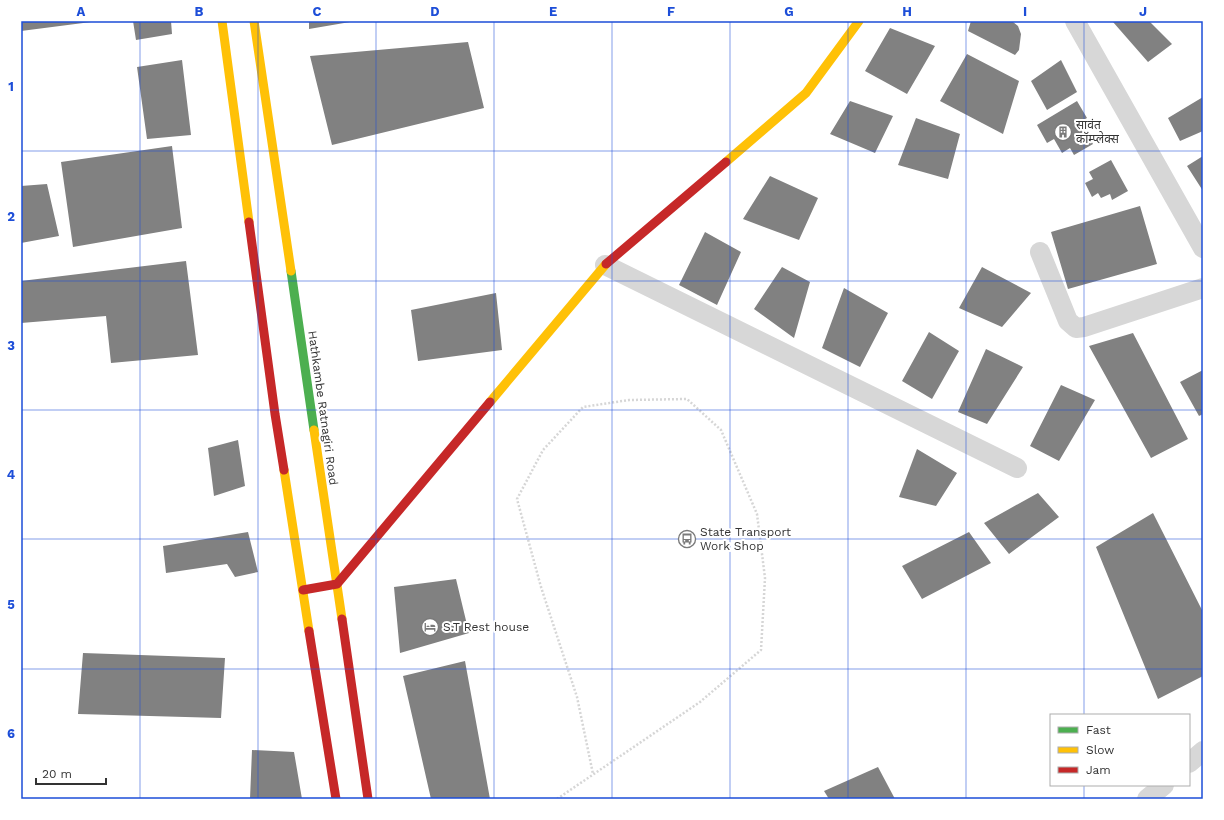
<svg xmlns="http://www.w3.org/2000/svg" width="1224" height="820" font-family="'Work Sans','Noto Sans Devanagari',sans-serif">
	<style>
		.building { fill: #818181 }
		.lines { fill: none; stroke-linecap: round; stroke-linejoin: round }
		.path { stroke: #d6d6d6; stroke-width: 2.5; stroke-dasharray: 2 2; stroke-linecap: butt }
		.street { stroke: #d7d7d7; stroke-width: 20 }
		.fast { stroke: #4caf50; stroke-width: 9 }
		.slow { stroke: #ffc107; stroke-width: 9 }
		.jam { stroke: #c62828; stroke-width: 9 }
		.grid { fill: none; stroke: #1d4ed8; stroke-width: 1; stroke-opacity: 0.55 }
		.labels { text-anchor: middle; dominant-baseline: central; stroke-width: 4; stroke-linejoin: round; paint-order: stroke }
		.poi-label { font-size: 12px; fill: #333; stroke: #fff; text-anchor: start }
		.street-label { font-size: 12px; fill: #333; stroke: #fff }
		.neatline { fill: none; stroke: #1d4ed8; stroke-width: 1.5 }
		.grid-label { font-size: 13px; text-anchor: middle; font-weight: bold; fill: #1d4ed8 }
	</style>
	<rect width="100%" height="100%" fill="#fff"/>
	<path class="building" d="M21,21H91V22L21,31Z
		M133,21H171L172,34L136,40Z
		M309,21H350V22L309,29Z
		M971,21L1013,22L1018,26L1021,34L1019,50L1015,55L968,31Z
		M1114,21H1149L1172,44L1148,62L1113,22Z
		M890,28L935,46L907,94L865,71Z
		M468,42L484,108L332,145L310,56Z
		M967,54L1019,81L1003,134L940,101Z
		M182,60L191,135L147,139L137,67Z
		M1061,60L1077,92L1047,110L1031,81Z
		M1203,97V131L1180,141L1168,118Z
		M850,101L893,116L875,153L830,134Z
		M1077,101L1087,118L1080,122L1093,144L1074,155L1070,148L1062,153L1054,139L1047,143L1037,125Z
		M916,118L960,134L948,179L898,165Z
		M172,146L182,228L73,247L61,162Z
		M1203,156V191L1187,166Z
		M1111,160L1128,191L1112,200L1110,194L1101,198L1098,193L1092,197L1085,183L1093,179L1089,172Z
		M770,176L818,198L799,240L743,219Z
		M47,184L59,236L21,243V186Z
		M1140,206L1157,264L1068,289L1051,232Z
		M705,232L741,252L717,305L679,285Z
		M186,261L198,355L111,363L106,316L21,323V281Z
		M782,267L810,282L794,338L754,309Z
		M982,267L1031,293L1002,327L959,308Z
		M844,288L888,313L860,367L822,348Z
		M496,293L502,350L418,361L411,310Z
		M929,332L959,351L932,399L902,381Z
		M1133,333L1188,439L1151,458L1089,346Z
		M986,349L1023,367L987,424L958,412Z
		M1203,370V414L1199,416L1180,382Z
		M1061,385L1095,400L1059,461L1030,446Z
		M238,440L245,486L214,496L208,448Z
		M917,449L957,473L936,506L899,497Z
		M1038,493L1059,517L1009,554L984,523Z
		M1153,513L1203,612V676L1158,699L1096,547Z
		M248,532L258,572L235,577L227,564L166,573L163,546Z
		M969,532L991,563L922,599L902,566Z
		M456,579L469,633L400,653L394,587Z
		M83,653L225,658L221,718L78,714Z
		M465,661L490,799H431L403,676Z
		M252,750L294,752L302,799H250Z
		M878,767L895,799H829L824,791Z"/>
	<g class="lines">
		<path class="path" d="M557,799L700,702L761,650L765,578L757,514L721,430L687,399L629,400L583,407L543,450L517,499L541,587L577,697L593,774"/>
		<path class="street" d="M1075,21L1203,248
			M1040,252L1068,321L1076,328L1084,327L1203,288
			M605,265L1017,468
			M1189,763L1203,751
			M1147,799L1164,785"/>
		<path class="fast" d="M291,271L314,430"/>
		<path class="slow" d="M222,21L249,222
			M254,21L291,271
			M726,162L806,93L859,21
			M490,402L606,264
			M314,430L342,619
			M284,470L309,631"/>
		<path class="jam" d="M249,222L275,414L284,470
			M606,264L726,162
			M303,590L337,584L490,402
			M342,619L368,799
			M309,631L336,799"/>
	</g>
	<path class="grid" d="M140,21V799M258,21V799M376,21V799M494,21V799M612,21V799M730,21V799M848,21V799M966,21V799M1084,21V715M21,151H1203M21,281H1203M21,410H1203M21,539H1203M21,669H1203M1084,785V799"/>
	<defs>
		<g id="building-ring" transform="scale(0.9)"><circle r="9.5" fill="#fff" stroke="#7a7a7a" stroke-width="1.5"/><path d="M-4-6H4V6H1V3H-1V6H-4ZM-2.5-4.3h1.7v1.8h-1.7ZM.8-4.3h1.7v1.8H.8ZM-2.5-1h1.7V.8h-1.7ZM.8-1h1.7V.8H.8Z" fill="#7a7a7a"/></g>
		<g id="bus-ring" transform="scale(0.9)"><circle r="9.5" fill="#fff" stroke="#7a7a7a" stroke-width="1.5"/><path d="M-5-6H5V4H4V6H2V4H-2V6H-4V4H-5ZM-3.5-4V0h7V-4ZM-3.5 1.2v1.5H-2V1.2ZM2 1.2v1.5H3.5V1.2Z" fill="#7a7a7a"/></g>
		<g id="hotel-ring" transform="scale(0.9)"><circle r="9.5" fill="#fff" stroke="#7a7a7a" stroke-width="1.5"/><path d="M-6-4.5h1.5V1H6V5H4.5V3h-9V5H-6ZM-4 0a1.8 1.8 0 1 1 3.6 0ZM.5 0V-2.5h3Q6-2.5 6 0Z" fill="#7a7a7a"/></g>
	</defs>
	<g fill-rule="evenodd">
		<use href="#building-ring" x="1063" y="132"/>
		<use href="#bus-ring" x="687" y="539"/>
		<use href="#hotel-ring" x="430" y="627"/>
	</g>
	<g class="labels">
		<g class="poi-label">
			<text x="1076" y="125">सावंत<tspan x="1076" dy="14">कॉम्प्लेक्स</tspan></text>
			<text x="700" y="532">State Transport<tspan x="700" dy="14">Work Shop</tspan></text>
			<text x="443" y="627">S.T Rest house</text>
		</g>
		<g class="street-label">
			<text transform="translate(323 408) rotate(82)">Hathkambe Ratnagiri Road</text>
		</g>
	</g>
	<rect width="1224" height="820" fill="none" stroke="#ffffff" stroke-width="44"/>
	<rect x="1050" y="714" width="140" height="72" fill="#ffffff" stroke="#adadad"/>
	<rect x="1058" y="727" width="20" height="6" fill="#4caf50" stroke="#adadad"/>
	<text x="1086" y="734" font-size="12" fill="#333333">Fast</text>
	<rect x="1058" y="747" width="20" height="6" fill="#ffc107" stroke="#adadad"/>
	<text x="1086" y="754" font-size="12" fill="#333333">Slow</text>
	<rect x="1058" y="767" width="20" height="6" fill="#c62828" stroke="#adadad"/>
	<text x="1086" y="774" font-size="12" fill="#333333">Jam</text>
	<path d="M36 778v6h70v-6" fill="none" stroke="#333333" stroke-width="2"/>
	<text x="42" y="778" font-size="12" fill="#333333" stroke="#ffffff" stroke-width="3" paint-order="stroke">20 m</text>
	<rect x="22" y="22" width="1180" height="776" class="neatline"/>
	<g class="grid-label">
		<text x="81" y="16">A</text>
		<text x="199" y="16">B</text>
		<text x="317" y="16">C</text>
		<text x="435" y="16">D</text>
		<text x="553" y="16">E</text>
		<text x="671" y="16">F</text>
		<text x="789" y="16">G</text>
		<text x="907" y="16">H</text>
		<text x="1025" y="16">I</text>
		<text x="1143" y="16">J</text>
		<text x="11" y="91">1</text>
		<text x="11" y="221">2</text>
		<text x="11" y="350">3</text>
		<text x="11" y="479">4</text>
		<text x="11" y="609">5</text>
		<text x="11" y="738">6</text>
	</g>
</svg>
